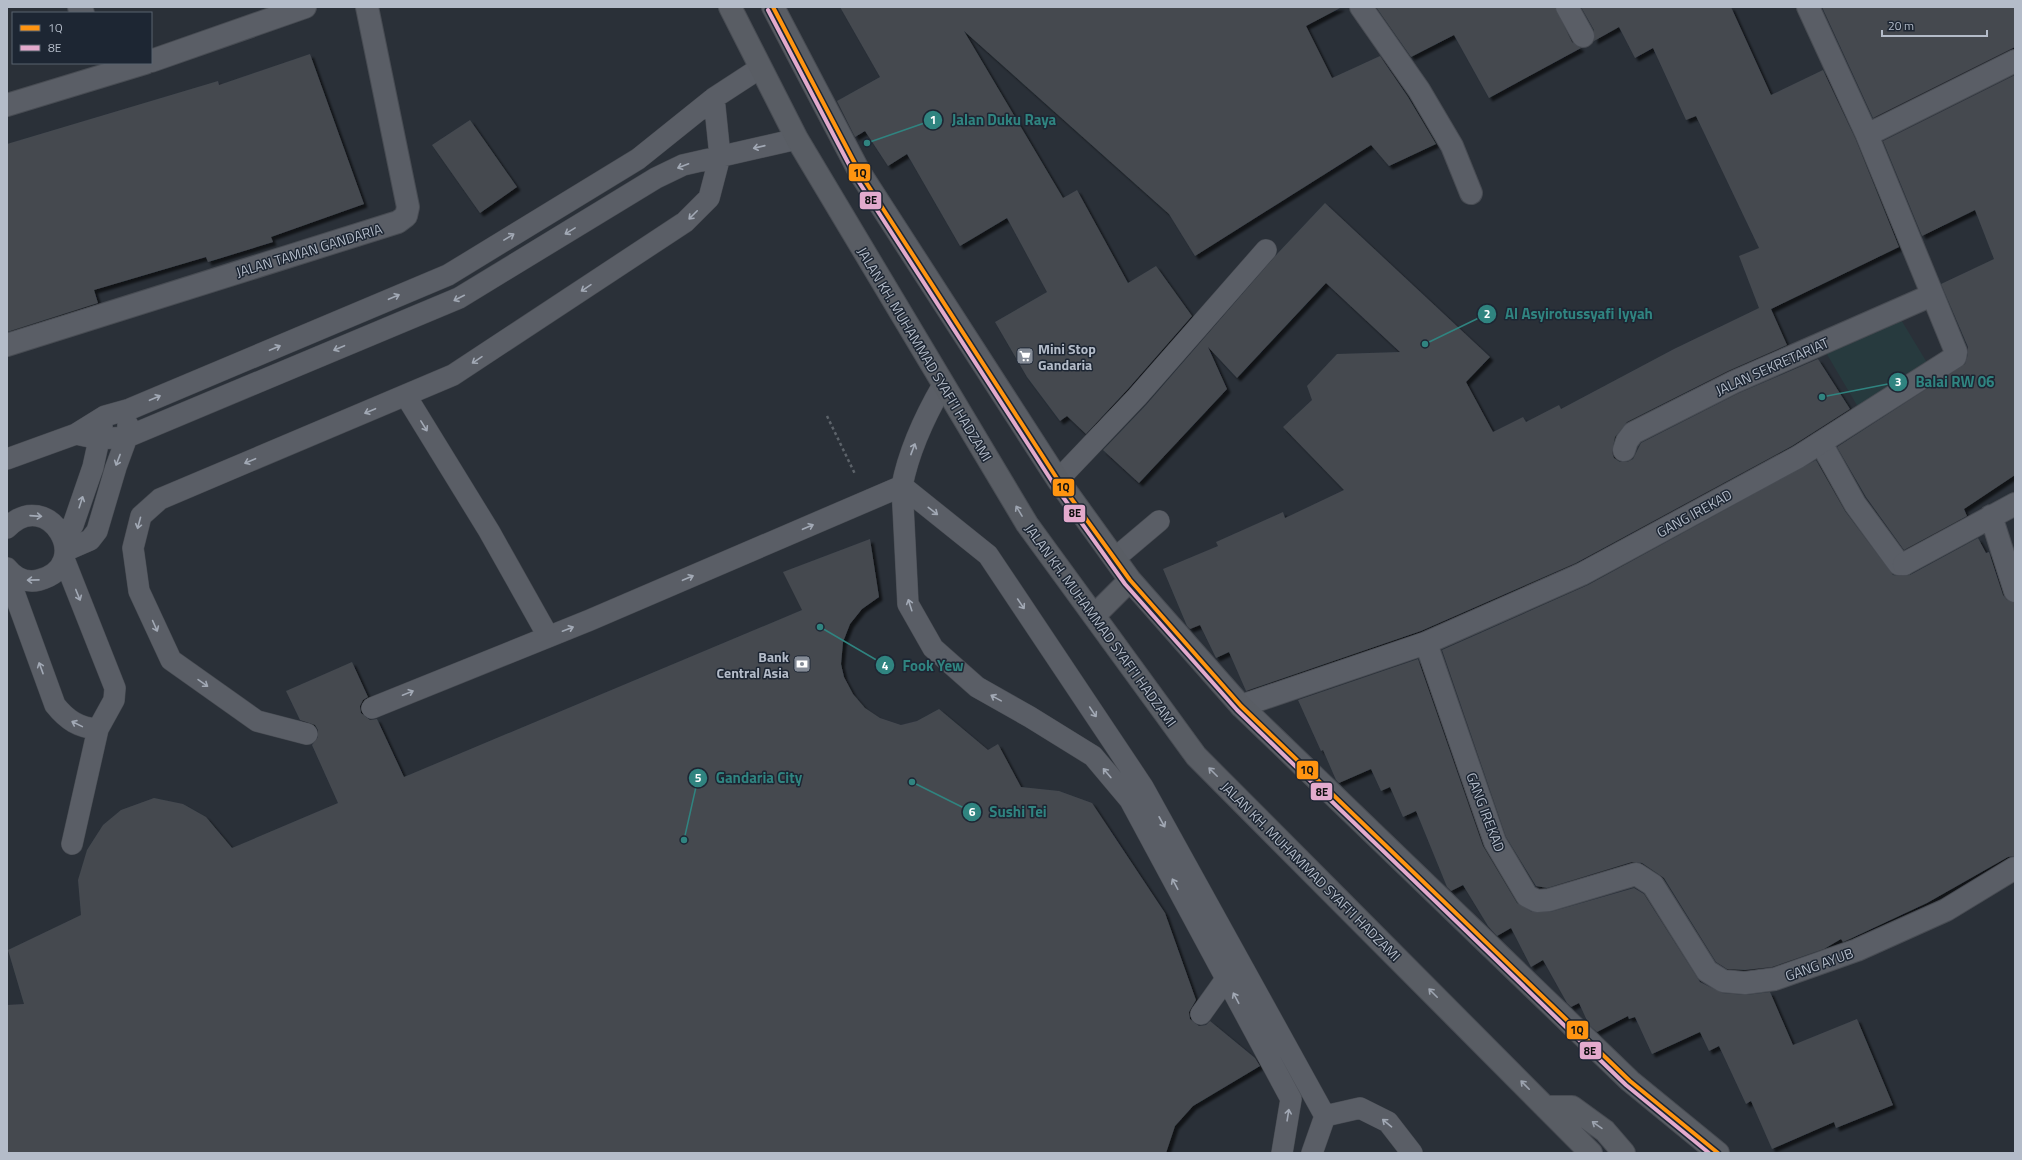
<svg xmlns="http://www.w3.org/2000/svg" width="2022" height="1160" font-family="'Titillium Web',sans-serif">
	<style>
		.green { fill: #273a3e }
		.building { fill: #444950; filter: url(#shadow) }
		.lines { fill: none; stroke-linecap: round; stroke-linejoin: round }
		.service-casing { stroke: #484c53; stroke-width: 22 }
		.pedestrian-casing { stroke: #484c53; stroke-width: 24 }
		.minor-casing { stroke: #484c53; stroke-width: 24 }
		.secondary-casing { stroke: #484c53; stroke-width: 24 }
		.path { stroke: #5d636a; stroke-width: 2.5; stroke-dasharray: 3 3; stroke-linecap: butt }
		.service { stroke: #5a5e66; stroke-width: 21 }
		.pedestrian { stroke: #5a5e66; stroke-width: 22 }
		.minor { stroke: #5a5e66; stroke-width: 22 }
		.secondary { stroke: #595d64; stroke-width: 22 }
		.bus-1-casing { stroke: #1d2633; stroke-width: 7 }
		.bus-2-casing { stroke: #1d2633; stroke-width: 7 }
		.bus-1 { stroke: #ff9410; stroke-width: 4 }
		.bus-2 { stroke: #e3aacd; stroke-width: 4 }
		.oneway { stroke: #a2a9b5 }
		.oneway2 { stroke: #9da4b0 }
		.labels { text-anchor: middle; dominant-baseline: central; stroke-width: 3; stroke-linejoin: round; paint-order: stroke }
		.street-label { font-size: 14px; fill: #b4bcc9; stroke: #1d2633 }
		.poi-label { font-size: 14px; font-weight: bold; fill: #b4bcc9; stroke: #1d2633; text-anchor: start }
		.leader { fill: none; stroke: #308480; stroke-width: 1.5 }
		.callout-dot { fill: #308480; stroke: #1d2633; stroke-width: 1.5 }
		.mark-label { font-size: 12px; text-anchor: middle; font-weight: bold; fill: #fff }
		.callout-label { font-size: 15px; text-anchor: middle; font-weight: bold; fill: #308480; stroke: #1d2633; stroke-width: 3; stroke-linejoin: round; paint-order: stroke }
		.line-badge { stroke: #1d2633; stroke-width: 1.5 }
		.pale-badge-label { font-size: 11px; text-anchor: middle; font-weight: bold; fill: #111 }
	</style>
	<defs>
		<filter id="shadow"><feDropShadow dx="3.5" dy="3.5" stdDeviation="1" flood-color="#0009"/></filter>
	</defs>
	<rect width="100%" height="100%" fill="#2a3038"/>
	<path class="green" d="M1897,313L1929,366L1858,407L1825,351Z"/>
	<path class="building" d="M840,7H1342L1306,26L1332,78L1380,56L1408,97L1436,144L1389,166L1371,145L1195,256L1169,214L964,31L1063,198L1077,190L1128,283L1156,266L1192,316L1128,389L1086,434L1067,416L1060,421L1027,377L995,322L1047,292L1007,218L960,246L907,154L888,166L865,131L855,137L837,101L880,77Z
		M1376,7H1555L1572,42L1581,48L1489,98L1454,35L1411,57Z
		M1581,7H1731L1771,95L1823,70L1856,140L1899,247L1771,309L1787,345L1728,371L1627,422L1615,437L1612,452L1614,458L1620,462H1627L1633,459L1641,443L1739,393L1818,359L1850,409L1792,446L1576,563L1421,631L1246,691L1229,652L1216,658L1200,625L1190,629L1187,626L1163,569L1218,546L1216,542L1283,512L1285,518L1344,490L1283,427L1312,400L1307,386L1337,354L1400,352L1326,283L1237,378L1208,347L1227,389L1139,483L1103,450L1146,405L1277,254L1325,203L1490,357L1466,382L1493,432L1523,417L1526,422L1559,405L1561,409L1674,349L1759,308L1739,256L1759,248L1696,116L1686,120L1653,48L1635,58L1619,27L1594,41V30Z
		M1822,7H2015V47L1873,118Z
		M310,54L364,204L271,237L273,242L208,262L206,257L94,290L98,303L7,332V144L218,81L219,85Z
		M2015,75V475L1964,509L1967,516L1904,550L1866,497L1837,447L1965,364L1968,354V347L1941,284L1994,259L1975,210L1922,236L1883,141Z
		M470,120L517,187L480,213L432,145Z
		M1816,460L1845,511L1893,575L1899,576L1910,575L1978,538L1986,553L1989,552L2003,595L2007,600L2015,603V856L2008,857L1927,903L1852,938L1843,942L1841,939L1824,949L1772,967L1745,970L1727,969L1716,962L1664,878L1642,863L1632,862L1547,888L1536,886L1506,837L1442,650L1588,585Z
		M870,539L879,597L862,609L850,624L843,642L841,664L844,677L853,694L865,708L880,718L901,725L917,721L939,709L988,750L998,744L1021,787L1059,791L1092,803L1165,913L1196,1000L1189,1012L1190,1019L1199,1026L1206,1025L1210,1021L1255,1058L1260,1066L1193,1106L1175,1126L1166,1153H7V1005L24,1004L8,950L81,915L78,880L87,850L103,825L121,810L154,798L183,804L206,817L232,848L338,803L312,745L318,737V730L315,725L300,720L286,691L352,662L368,697L363,700L360,706L361,713L370,720L377,719L404,777L802,610L783,572Z
		M1418,659L1483,846L1517,903L1532,912H1550L1634,888L1644,894L1700,982L1722,993L1746,995L1770,992L1793,1045L1857,1019L1893,1105L1836,1128L1834,1122L1772,1149L1751,1101L1746,1104L1719,1046L1709,1051L1700,1032L1652,1054L1635,1017L1629,1019L1628,1016L1597,1032L1589,1025L1579,1003L1571,1007L1567,1003L1543,960L1531,967L1511,928L1497,936L1488,926L1463,885L1451,891L1447,887L1416,811L1403,817L1390,787L1381,791L1371,769L1339,783L1336,780L1323,750L1321,751L1298,700Z"/>
	<g class="lines">
		<g class="service-casing">
			<path id="service" d="M943,385C925,416 909,450 902,486L908,604L933,648L977,687L1030,717L1093,756L1130,800L1291,1099L1282,1153
				M406,396L489,531L548,636
				M76,434L99,439L127,437L459,298L656,178L683,165L797,139
				M7,459L76,434L105,416L130,409L448,275L638,159L714,98L760,68
				M1058,480L1137,397L1266,250
				M902,486L988,555L1143,787L1325,1116L1312,1153
				M7,528C48,485 96,565 39,580C27,583 15,578 7,568
				M62,534L73,525L93,467L102,426
				M67,550L90,540L97,531L116,467L127,437L128,425
				M1114,559L1159,521
				M7,573L55,705C67,720 79,728 98,729L114,700L115,688L64,559
				M372,708L590,620L902,486
				M307,734L257,721L171,660L139,591L133,548L141,516L160,499L453,375L685,222L709,198L720,156L714,98
				M72,844L98,729
				M1201,1014L1226,979
				M1325,1116L1360,1108L1388,1122L1412,1153"/>
		</g>
		<g class="pedestrian-casing">
			<path id="pedestrian" d="M1821,443L1855,504L1896,560L1899,564H1904"/>
		</g>
		<g class="minor-casing">
			<path id="minor" d="M79,7L83,13
				M1361,7L1419,90L1452,146L1471,193
				M1567,7L1583,36
				M151,61L305,7
				M7,105L145,63
				M1867,135L2015,61
				M7,345L398,222L406,216L408,207L367,7
				M1624,450L1627,441L1633,433L1734,382L1932,295
				M1991,516L2015,591
				M1904,564L2015,504
				M1426,643L1582,574L1798,457L1955,357L1956,352L1867,135L1808,7
				M1241,706L1426,643L1495,842L1527,896L1537,901L1549,900L1636,874L1653,885L1707,971L1723,981L1745,983L1775,979L1857,950L1946,910L2015,868"/>
		</g>
		<g class="secondary-casing">
			<path id="secondary" d="M730,7L797,139L1027,524L1196,756L1591,1153
				M773,7L860,173L1058,480L1130,580L1241,706L1630,1081L1718,1153
				M1094,616L1130,580
				M1547,1107H1572L1605,1131L1624,1153"/>
		</g>
		<path class="path" d="M827,416L855,474"/>
		<use href="#service" class="service"/>
		<use href="#pedestrian" class="pedestrian"/>
		<use href="#minor" class="minor"/>
		<use href="#secondary" class="secondary"/>
		<g class="bus-1-casing">
			<path id="bus-1" d="M773,7L860,173L1058,480L1130,580L1241,706L1630,1081L1718,1153"/>
		</g>
		<g class="bus-2-casing">
			<path id="bus-2" d="M768,10L855,176L1053,483L1125,584L1237,710L1626,1085L1709,1153"/>
		</g>
		<use href="#bus-1" class="bus-1"/>
		<use href="#bus-2" class="bus-2"/>
	</g>
	<defs><path id="oneway-shaft" d="M-6 0H5M1.5-3L5.5 0L1.5 3" fill="none" stroke-width="1.6" stroke-linecap="round" stroke-linejoin="round"/></defs>
	<g class="oneway">
		<use href="#oneway-shaft" transform="translate(759 147) rotate(167)"/>
		<use href="#oneway-shaft" transform="translate(683 166) rotate(159)"/>
		<use href="#oneway-shaft" transform="translate(693 215) rotate(135)"/>
		<use href="#oneway-shaft" transform="translate(570 231) rotate(149)"/>
		<use href="#oneway-shaft" transform="translate(509 237) rotate(-31)"/>
		<use href="#oneway-shaft" transform="translate(586 288) rotate(146)"/>
		<use href="#oneway-shaft" transform="translate(394 297) rotate(-23)"/>
		<use href="#oneway-shaft" transform="translate(459 298) rotate(153)"/>
		<use href="#oneway-shaft" transform="translate(275 348) rotate(-23)"/>
		<use href="#oneway-shaft" transform="translate(339 348) rotate(157)"/>
		<use href="#oneway-shaft" transform="translate(477 360) rotate(146)"/>
		<use href="#oneway-shaft" transform="translate(155 398) rotate(-23)"/>
		<use href="#oneway-shaft" transform="translate(370 411) rotate(157)"/>
		<use href="#oneway-shaft" transform="translate(424 426) rotate(58)"/>
		<use href="#oneway-shaft" transform="translate(913 449) rotate(-69)"/>
		<use href="#oneway-shaft" transform="translate(118 460) rotate(111)"/>
		<use href="#oneway-shaft" transform="translate(250 461) rotate(157)"/>
		<use href="#oneway-shaft" transform="translate(81 502) rotate(-72)"/>
		<use href="#oneway-shaft" transform="translate(933 511) rotate(38)"/>
		<use href="#oneway-shaft" transform="translate(36 516) rotate(4)"/>
		<use href="#oneway-shaft" transform="translate(139 523) rotate(105)"/>
		<use href="#oneway-shaft" transform="translate(808 527) rotate(-23)"/>
		<use href="#oneway-shaft" transform="translate(688 578) rotate(-23)"/>
		<use href="#oneway-shaft" transform="translate(33 580) rotate(179)"/>
		<use href="#oneway-shaft" transform="translate(78 595) rotate(68)"/>
		<use href="#oneway-shaft" transform="translate(1021 604) rotate(56)"/>
		<use href="#oneway-shaft" transform="translate(910 605) rotate(-108)"/>
		<use href="#oneway-shaft" transform="translate(155 626) rotate(66)"/>
		<use href="#oneway-shaft" transform="translate(568 629) rotate(-21)"/>
		<use href="#oneway-shaft" transform="translate(41 668) rotate(-110)"/>
		<use href="#oneway-shaft" transform="translate(203 683) rotate(35)"/>
		<use href="#oneway-shaft" transform="translate(408 693) rotate(-22)"/>
		<use href="#oneway-shaft" transform="translate(996 698) rotate(-151)"/>
		<use href="#oneway-shaft" transform="translate(1093 712) rotate(56)"/>
		<use href="#oneway-shaft" transform="translate(77 724) rotate(-154)"/>
		<use href="#oneway-shaft" transform="translate(1107 773) rotate(-130)"/>
		<use href="#oneway-shaft" transform="translate(1162 822) rotate(61)"/>
		<use href="#oneway-shaft" transform="translate(1175 884) rotate(-118)"/>
		<use href="#oneway-shaft" transform="translate(1236 998) rotate(-118)"/>
		<use href="#oneway-shaft" transform="translate(1288 1115) rotate(-81)"/>
		<use href="#oneway-shaft" transform="translate(1387 1123) rotate(-140)"/>
	</g>
	<g class="oneway2">
		<use href="#oneway-shaft" transform="translate(1019 511) rotate(-121)"/>
		<use href="#oneway-shaft" transform="translate(1213 772) rotate(-135)"/>
		<use href="#oneway-shaft" transform="translate(1433 993) rotate(-135)"/>
		<use href="#oneway-shaft" transform="translate(1525 1085) rotate(-135)"/>
		<use href="#oneway-shaft" transform="translate(1597 1125) rotate(-145)"/>
	</g>
	<defs>
		<g id="supermarket-square" transform="scale(0.9)"><rect x="-9" y="-9" width="18" height="18" rx="4" fill="#848b96" stroke="#1d2633"/><path d="M-6-5.5h2.5l.6 2H6L4.5 2H-2.5L-4.4-4H-6ZM-1.5 3.2a1.3 1.3 0 1 0 .1 0ZM3 3.2a1.3 1.3 0 1 0 .1 0Z" fill="#fff"/></g>
		<g id="bank-square" transform="scale(0.9)"><rect x="-9" y="-9" width="18" height="18" rx="4" fill="#848b96" stroke="#1d2633"/><path d="M-6-4H6V4H-6ZM0-2.3a2.3 2.3 0 1 0 0 4.6a2.3 2.3 0 1 0 0-4.6Z" fill="#fff"/></g>
	</defs>
	<g fill-rule="evenodd">
		<use href="#supermarket-square" x="1025" y="356"/>
		<use href="#bank-square" x="802" y="664"/>
	</g>
	<g class="labels">
		<g class="street-label">
			<text transform="translate(309 250) rotate(-17)">JALAN TAMAN GANDARIA</text>
			<text transform="translate(925 354) rotate(59)">JALAN KH. MUHAMMAD SYAFI'I HADZAMI</text>
			<text transform="translate(1772 366) rotate(-24)">JALAN SEKRETARIAT</text>
			<text transform="translate(1694 513) rotate(-29)">GANG IREKAD</text>
			<text transform="translate(1101 625) rotate(54)">JALAN KH. MUHAMMAD SYAFI'I HADZAMI</text>
			<text transform="translate(1486 812) rotate(69)">GANG IREKAD</text>
			<text transform="translate(1311 871) rotate(45)">JALAN KH. MUHAMMAD SYAFI'I HADZAMI</text>
			<text transform="translate(1819 964) rotate(-20)">GANG AYUB</text>
		</g>
		<g class="poi-label">
			<text x="1038" y="348">Mini Stop<tspan x="1038" dy="16">Gandaria</tspan></text>
			<text x="789" y="656" text-anchor="end">Bank<tspan x="789" dy="16">Central Asia</tspan></text>
		</g>
	</g>
	<path class="leader" d="M867 143L933 120M1425 344L1487 314M1822 397L1898 382M820 627L885 665M684 840L698 778M912 782L972 812"/>
	<g class="callout-dot">
		<circle cx="867" cy="143" r="4"/>
		<circle cx="1425" cy="344" r="4"/>
		<circle cx="1822" cy="397" r="4"/>
		<circle cx="820" cy="627" r="4"/>
		<circle cx="684" cy="840" r="4"/>
		<circle cx="912" cy="782" r="4"/>
		<circle cx="933" cy="120" r="10"/>
		<circle cx="1487" cy="314" r="10"/>
		<circle cx="1898" cy="382" r="10"/>
		<circle cx="885" cy="665" r="10"/>
		<circle cx="698" cy="778" r="10"/>
		<circle cx="972" cy="812" r="10"/>
	</g>
	<g class="mark-label">
		<text x="933" y="124">1</text>
		<text x="1487" y="318">2</text>
		<text x="1898" y="386">3</text>
		<text x="885" y="670">4</text>
		<text x="698" y="782">5</text>
		<text x="972" y="816">6</text>
	</g>
	<g class="callout-label">
		<text x="1004" y="125">Jalan Duku Raya</text>
		<text x="1579" y="319">Al Asyirotussyafi Iyyah</text>
		<text x="1955" y="387">Balai RW 06</text>
		<text x="933" y="671">Fook Yew</text>
		<text x="759" y="783">Gandaria City</text>
		<text x="1018" y="817">Sushi Tei</text>
	</g>
	<g class="line-badge">
		<rect x="848" y="163" width="23" height="19" rx="4" fill="#ff9410"/>
		<rect x="859" y="191" width="23" height="19" rx="4" fill="#e3aacd"/>
		<rect x="1052" y="478" width="23" height="19" rx="4" fill="#ff9410"/>
		<rect x="1063" y="504" width="23" height="19" rx="4" fill="#e3aacd"/>
		<rect x="1296" y="760" width="23" height="20" rx="4" fill="#ff9410"/>
		<rect x="1310" y="782" width="23" height="19" rx="4" fill="#e3aacd"/>
		<rect x="1566" y="1020" width="23" height="20" rx="4" fill="#ff9410"/>
		<rect x="1579" y="1041" width="23" height="19" rx="4" fill="#e3aacd"/>
	</g>
	<g class="pale-badge-label">
		<text x="860" y="177">1Q</text>
		<text x="871" y="204">8E</text>
		<text x="1063" y="491">1Q</text>
		<text x="1075" y="517">8E</text>
		<text x="1307" y="774">1Q</text>
		<text x="1322" y="796">8E</text>
		<text x="1577" y="1034">1Q</text>
		<text x="1590" y="1055">8E</text>
	</g>
	<rect width="2022" height="1160" fill="none" stroke="#b4bcc9" stroke-width="16"/>
	<rect x="12" y="12" width="140" height="52" fill="#1d2633" stroke="#59626f"/>
	<rect x="20" y="25" width="20" height="6" fill="#ff9410" stroke="#59626f"/>
	<text x="48" y="32" font-size="12" fill="#b4bcc9">1Q</text>
	<rect x="20" y="45" width="20" height="6" fill="#e3aacd" stroke="#59626f"/>
	<text x="48" y="52" font-size="12" fill="#b4bcc9">8E</text>
	<path d="M1882 30v6h105v-6" fill="none" stroke="#b4bcc9" stroke-width="2"/>
	<text x="1888" y="30" font-size="12" fill="#b4bcc9" stroke="#1d2633" stroke-width="3" paint-order="stroke">20 m</text>
</svg>
